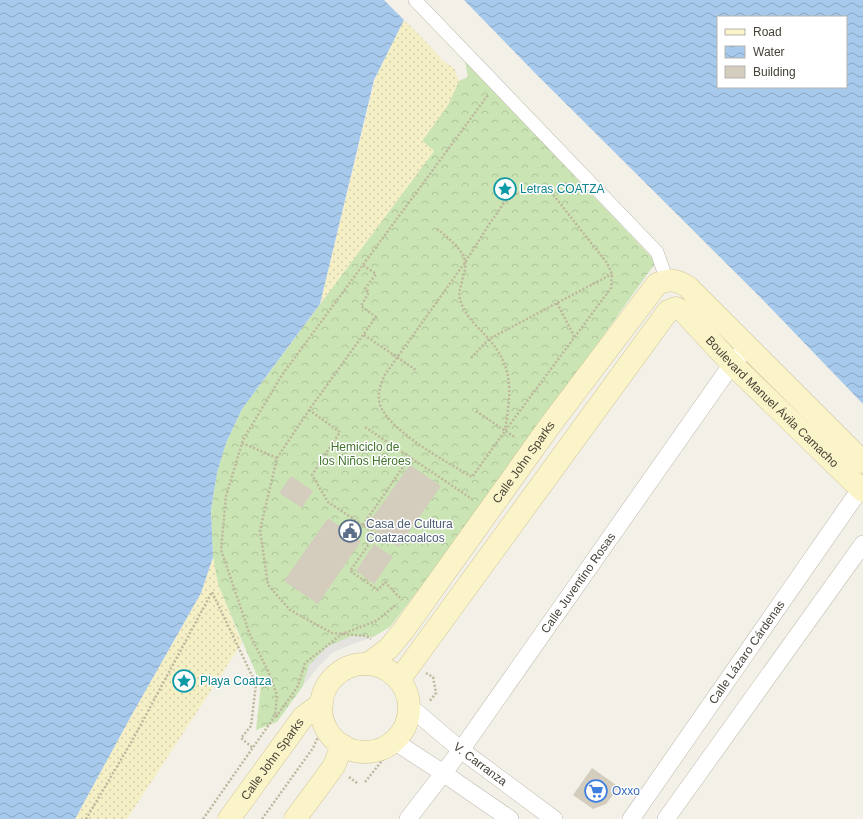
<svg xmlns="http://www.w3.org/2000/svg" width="863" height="819" font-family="Helvetica,sans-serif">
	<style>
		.forest { fill: url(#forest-crowns) }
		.sand { fill: url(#sand-dots) }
		.parking { fill: #e4e3df }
		.water { fill: url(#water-waves); fill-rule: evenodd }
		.building { fill: #d4cdbe }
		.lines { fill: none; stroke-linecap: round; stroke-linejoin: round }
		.pedestrian-casing { stroke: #beb9ab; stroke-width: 14 }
		.minor-casing { stroke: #beb9ab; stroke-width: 18 }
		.secondary-casing { stroke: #d0c699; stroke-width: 23 }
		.path { stroke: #beb69d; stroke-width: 2.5; stroke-dasharray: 2 2; stroke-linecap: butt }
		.pedestrian { stroke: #fff; stroke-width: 13 }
		.minor { stroke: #fff; stroke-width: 17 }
		.secondary { stroke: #fbf4c9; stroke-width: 22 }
		.labels { text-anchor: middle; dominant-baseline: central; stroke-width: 3; stroke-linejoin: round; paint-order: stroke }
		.culture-label { font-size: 12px; fill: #0d838f; stroke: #fff; text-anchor: start }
		.street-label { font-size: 12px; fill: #454137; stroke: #fff }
		.park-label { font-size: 12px; fill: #42742d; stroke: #fff }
		.service-label { font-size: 12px; fill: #4e5e75; stroke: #fff; text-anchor: start }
		.shop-label { font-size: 12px; fill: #366cbe; stroke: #fff; text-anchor: start }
	</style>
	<defs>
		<pattern id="forest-crowns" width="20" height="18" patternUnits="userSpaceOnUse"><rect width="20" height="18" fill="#cae4b3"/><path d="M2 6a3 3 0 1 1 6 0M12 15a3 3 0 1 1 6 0" fill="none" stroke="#afc59b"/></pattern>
		<pattern id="sand-dots" width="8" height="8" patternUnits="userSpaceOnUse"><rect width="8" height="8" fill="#f5efc6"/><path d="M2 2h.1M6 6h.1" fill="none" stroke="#d3ceab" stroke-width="1.8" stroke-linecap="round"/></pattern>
		<pattern id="water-waves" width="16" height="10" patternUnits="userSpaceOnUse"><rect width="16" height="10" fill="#a7caec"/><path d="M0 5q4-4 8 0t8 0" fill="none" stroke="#8aa6c0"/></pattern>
	</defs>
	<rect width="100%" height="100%" fill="#f3f0e8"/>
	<path class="forest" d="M465,61L656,262L464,530L390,627L373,637L352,636L309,665L303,686L277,722L256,730L261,685L218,585L213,557L211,510L217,473L226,443L242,409L434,151L422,141L448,105L459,81L468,77Z"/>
	<path class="sand" d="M404,20L426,42L443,61L454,68L459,81L448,105L422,141L434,151L320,304L375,79Z
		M213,557L218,585L242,643L127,819H75L130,718L201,593Z"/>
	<path class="parking" d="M352,636L373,637L350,645L332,653L318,667L303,686L309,665L328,646Z"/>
	<path class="water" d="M0,0H384L404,20L374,80L320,304L242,409L226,443L217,473L211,510L213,557L201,593L130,718L75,819H0Z
		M464,0H863V404L760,297L535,73ZM718,17H846V87H718Z"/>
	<path class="building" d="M410,465L441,486L398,547L367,525Z
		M291,476L313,491L302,508L279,493Z
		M328,518L361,541L318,604L284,581Z
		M374,544L393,557L374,584L356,571Z
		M592,768L619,787L606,804L593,809L573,795Z"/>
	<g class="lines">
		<g class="pedestrian-casing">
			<path id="pedestrian" d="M415,0L657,252L667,281"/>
		</g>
		<g class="minor-casing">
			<g id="minor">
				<path id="s1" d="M409,706L461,750L554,819"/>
				<path d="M394,741L443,773L510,819"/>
				<path id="s2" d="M408,819L461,750L732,364L748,346"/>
				<path id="s3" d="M631,819L863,485"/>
				<path d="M666,819L863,544"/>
			</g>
		</g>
		<g class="secondary-casing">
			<g id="secondary">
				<path id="s4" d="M368,664L388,649L403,631L551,424L657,284C670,279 676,279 688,287L863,462"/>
				<circle cx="365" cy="708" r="44"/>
				<path id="s5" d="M399,680L668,311L676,308L683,311L732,364L863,491"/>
				<path id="s6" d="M229,819L303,717L322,703"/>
				<path d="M295,819L334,766L342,745"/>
			</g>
		</g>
		<path class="path" d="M532,187L547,189L551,192L607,263L612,274L611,288L505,431L472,477C449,463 382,428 379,400C378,392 381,384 384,376L466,261L488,226L504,203L514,195Z
			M437,229C447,237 462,248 465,261C467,266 463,276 462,281C460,289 458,295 461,302C465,316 477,326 486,336C515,367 511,392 505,430
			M557,303L575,338
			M364,335L416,370
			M471,358L489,339L612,274
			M309,410L340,432L312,475L328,502L376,534L350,571L378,590L385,582L402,600
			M476,411L516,438
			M365,427L472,499
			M242,443L277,458L260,530L268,585L290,610L332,633L366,636L371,639
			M277,458L309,410L376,317L361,306L369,292L365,289L376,274L363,265
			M363,525L410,457
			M426,673L433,677L436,693L429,702
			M276,717L298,686L305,663L342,634L376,621L397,604
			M349,777L357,783
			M365,782L386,756
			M86,819L132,741L212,592L256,684L251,726L241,738L253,748
			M203,819L275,716L277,695L268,671L250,635L221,550L226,496L243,440L282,375L488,95
			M262,819L313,748L322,728"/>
		<use href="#pedestrian" class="pedestrian"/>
		<use href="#minor" class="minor"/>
		<use href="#secondary" class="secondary"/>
	</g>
	<defs>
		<g id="sight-ring" transform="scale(1.15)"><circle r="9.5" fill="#fff" stroke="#0f9aa8" stroke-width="1.5"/><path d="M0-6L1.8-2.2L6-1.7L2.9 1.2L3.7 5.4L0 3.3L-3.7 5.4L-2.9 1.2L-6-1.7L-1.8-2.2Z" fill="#0f9aa8"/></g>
		<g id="civic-ring" transform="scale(1.15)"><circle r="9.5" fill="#fff" stroke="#5c6f8a" stroke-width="1.5"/><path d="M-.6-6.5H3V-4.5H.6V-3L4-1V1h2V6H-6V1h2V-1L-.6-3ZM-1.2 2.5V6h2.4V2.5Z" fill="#5c6f8a"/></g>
		<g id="supermarket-ring" transform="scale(1.15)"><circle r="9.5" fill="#fff" stroke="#3f7fe0" stroke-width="1.5"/><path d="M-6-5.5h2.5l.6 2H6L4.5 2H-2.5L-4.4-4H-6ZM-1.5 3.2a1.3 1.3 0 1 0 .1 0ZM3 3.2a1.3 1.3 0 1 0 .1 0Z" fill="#3f7fe0"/></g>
	</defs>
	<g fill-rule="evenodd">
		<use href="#sight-ring" x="505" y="189"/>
		<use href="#civic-ring" x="350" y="531"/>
		<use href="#sight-ring" x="184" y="681"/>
		<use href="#supermarket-ring" x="596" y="791"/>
	</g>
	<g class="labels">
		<g class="culture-label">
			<text x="520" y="189">Letras COATZA</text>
			<text x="200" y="681">Playa Coatza</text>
		</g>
		<g class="street-label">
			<text stroke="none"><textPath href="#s5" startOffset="600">Boulevard Manuel Ávila Camacho</textPath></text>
			<text stroke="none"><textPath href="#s4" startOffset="256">Calle John Sparks</textPath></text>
			<text stroke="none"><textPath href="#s2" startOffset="291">Calle Juventino Rosas</textPath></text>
			<text stroke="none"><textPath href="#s3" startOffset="203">Calle Lázaro Cárdenas</textPath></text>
			<text stroke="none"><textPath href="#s6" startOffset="74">Calle John Sparks</textPath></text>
			<text stroke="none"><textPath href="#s1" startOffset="92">V. Carranza</textPath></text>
		</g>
		<g class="park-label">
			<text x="365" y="447">Hemiciclo de<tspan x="365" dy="14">los Niños Héroes</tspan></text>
		</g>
		<g class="service-label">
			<text x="366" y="524">Casa de Cultura<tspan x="366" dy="14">Coatzacoalcos</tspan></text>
		</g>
		<g class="shop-label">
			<text x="612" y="791">Oxxo</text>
		</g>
	</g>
	<rect x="717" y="16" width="130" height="72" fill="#ffffff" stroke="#b5b3af"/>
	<rect x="725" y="29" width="20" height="6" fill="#fbf4c9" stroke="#b5b3af"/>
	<text x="753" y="36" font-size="12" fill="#454137">Road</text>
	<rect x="725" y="46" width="20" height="12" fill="url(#water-waves)" stroke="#b5b3af"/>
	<text x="753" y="56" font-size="12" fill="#454137">Water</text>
	<rect x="725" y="66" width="20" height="12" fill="#d4cdbe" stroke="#b5b3af"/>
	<text x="753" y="76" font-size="12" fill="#454137">Building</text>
</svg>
